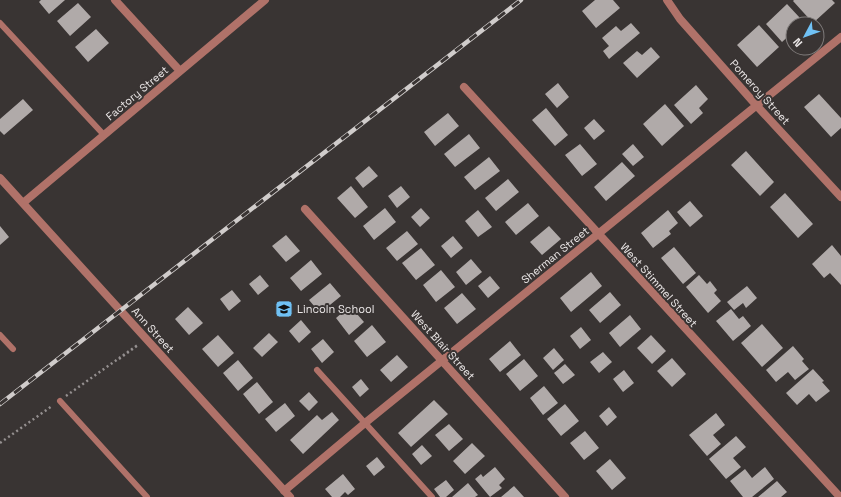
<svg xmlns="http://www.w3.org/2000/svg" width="841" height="497" font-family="'Space Grotesk',sans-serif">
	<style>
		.building { fill: #b0aaa9 }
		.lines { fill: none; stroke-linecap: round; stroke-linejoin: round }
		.path { stroke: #959090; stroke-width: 2.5; stroke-dasharray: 2 3; stroke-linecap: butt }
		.service { stroke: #b07269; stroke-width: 6 }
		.minor { stroke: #b07269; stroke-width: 8 }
		.rail-casing { stroke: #d0cccb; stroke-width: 4.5 }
		.rail { stroke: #393433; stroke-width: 3; stroke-dasharray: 9; stroke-linecap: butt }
		.labels { text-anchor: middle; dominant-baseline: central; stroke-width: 4; stroke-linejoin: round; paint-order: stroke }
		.street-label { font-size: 11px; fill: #ebe7e7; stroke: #393433 }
		.poi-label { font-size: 11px; fill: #ebe7e7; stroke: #393433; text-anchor: start }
	</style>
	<rect width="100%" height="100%" fill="#393433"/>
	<path class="building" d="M41,0H65L49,14L39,2Z
		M595,0H613L620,8L596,28L582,11Z
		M794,0H832L835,3L813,23L793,1Z
		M78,3L91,17L70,36L57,21Z
		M787,4L800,18L790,27L793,30V32L782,42L766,24Z
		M631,23L640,33L609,59L603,51L609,46L602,38L616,26L621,31Z
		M759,25L779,47L757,67L737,45Z
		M96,29L109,43L88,62L75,47Z
		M651,47L660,57L637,78L623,63L637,51L642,55Z
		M558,83L569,97L557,108L545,94Z
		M696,85L708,99L699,108L703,113L691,124L674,105Z
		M819,94L841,118V128L831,137L804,107Z
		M23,99L33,110L4,135L0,131V119Z
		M665,104L684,126L662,146L643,124Z
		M546,108L568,135L555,146L532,120Z
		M448,113L459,126L435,146L424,132Z
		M594,119L605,131L594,140L584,128Z
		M469,134L480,148L455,167L444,154Z
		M580,144L597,164L582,176L565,155Z
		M633,144L644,157L633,166L622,154Z
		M746,151L774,182L760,196L731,165Z
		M489,157L500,171L475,190L464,177Z
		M622,162L635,176L606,201L594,187Z
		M369,166L378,176L363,188L355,178Z
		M508,179L519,192L496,211L485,198Z
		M351,186L368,207L355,218L337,198Z
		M401,186L410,197L397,208L388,196Z
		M785,193L813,224L798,238L770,207Z
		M690,201L703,216L690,227L677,212Z
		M528,203L539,216L516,235L505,222Z
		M385,208L396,222L374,240L363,226Z
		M421,208L430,218L420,227L411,217Z
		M478,210L492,227L478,237L465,221Z
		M668,210L678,223L669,231L671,234L653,248L641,233Z
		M0,226L9,237L0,245Z
		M549,226L561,239L542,255L530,242Z
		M407,231L418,244L397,261L386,248Z
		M286,235L300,251L286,262L272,246Z
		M453,236L463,248L451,258L441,246Z
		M832,245L841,256V285L830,273L824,278L812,264Z
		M674,247L696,273L683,284L661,258Z
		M421,248L435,265L416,280L402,263Z
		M471,259L482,272L466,285L456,272Z
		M311,260L322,274L301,291L290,278Z
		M441,270L455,287L436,302L423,285Z
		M591,272L602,286L571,312L560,298Z
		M260,275L269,286L258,295L249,284Z
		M699,275L707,284L710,281L717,290L714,293L721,301L708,313L686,287Z
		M490,276L500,288L488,298L478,286Z
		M330,283L341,296L320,313L309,300Z
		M747,286L757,298L746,308L743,303L734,310L727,302Z
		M232,290L241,301L229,311L220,299Z
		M610,292L621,305L600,323L589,310Z
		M462,293L476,309L457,324L444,308Z
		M350,306L364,322L349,335L336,318Z
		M188,307L203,323L189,335L175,319Z
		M731,309L739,319L743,316L751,326L733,341L716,321Z
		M630,315L641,329L620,347L609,333Z
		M301,320L311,332L299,343L289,331Z
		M762,324L783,348L762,367L741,343Z
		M372,325L386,342L367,357L354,341Z
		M581,327L591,340L580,349L570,336Z
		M269,333L278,342L262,357L253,348Z
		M218,335L234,353L218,367L202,349Z
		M651,335L666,351L652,364L637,348Z
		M323,339L334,352L322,363L311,349Z
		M510,341L521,355L500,372L489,359Z
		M793,346L804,359L802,361L809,369L795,380L788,372L776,382L766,370Z
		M554,348L564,360L553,370L543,358Z
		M603,352L612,362L599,373L590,362Z
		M397,355L408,367L391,382L380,370Z
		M672,358L686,374L672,387L657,371Z
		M524,359L538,376L520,391L506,374Z
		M238,360L253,378L238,391L223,373Z
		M565,364L575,375L563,384L554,373Z
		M813,369L824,381L822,382L830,391L816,402L809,394L797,405L786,393Z
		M624,370L634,383L623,392L613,379Z
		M361,379L369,389L360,397L352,387Z
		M257,382L273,402L259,414L243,394Z
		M544,386L558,403L543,415L530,398Z
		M309,392L318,402L309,411L299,401Z
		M434,400L448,414L411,447L398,433Z
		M285,403L295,416L276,432L265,419Z
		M565,404L579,421L561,436L547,419Z
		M609,407L617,417L607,426L599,416Z
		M332,412L339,420L303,454L290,440L317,415L322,420Z
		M716,413L725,425L713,435L721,444L707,456L689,435Z
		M449,424L463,439L449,451L435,435Z
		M585,431L599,448L584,460L570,443Z
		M736,436L746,447L733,458L741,467L726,479L709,459Z
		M472,443L485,456L465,474L453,461Z
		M422,445L432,456L421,465L412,454Z
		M377,457L385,467L374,476L366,466Z
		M610,459L626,478L612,490L596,471Z
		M495,467L505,479L499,485L502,488L490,497L475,479L481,474L483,477Z
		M765,467L774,479L752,497H743L730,481L745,469L752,478Z
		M343,474L355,489L348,495L345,492L340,497H332L325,489Z
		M446,480L454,490L446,497H440L434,489Z
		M777,481L787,492L781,497H758Z
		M468,483L478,495L475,497H452Z
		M514,486L524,497H501Z"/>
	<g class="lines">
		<path class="path" d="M119,359L138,345
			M66,396L139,344
			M0,443L52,406"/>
		<path class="service" d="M0,23L104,135
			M0,335L13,349
			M317,370L432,497
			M60,401L147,497"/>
		<path class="minor" d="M115,0L180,71
			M667,0L680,19L757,106L841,197
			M464,87L840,497
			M0,178L290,497
			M23,203L265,0
			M305,209L565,497
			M284,491L365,423L841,37"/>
		<g class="rail-casing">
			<path id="rail" d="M0,404L521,0"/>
		</g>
		<use href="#rail" class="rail"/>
	</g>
	<defs>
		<g id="school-square" transform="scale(0.9)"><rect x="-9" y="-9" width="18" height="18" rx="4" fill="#70c1f4" stroke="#393433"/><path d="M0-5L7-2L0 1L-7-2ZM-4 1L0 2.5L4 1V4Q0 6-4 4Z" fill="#111"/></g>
	</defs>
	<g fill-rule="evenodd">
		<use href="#school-square" x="284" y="309"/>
	</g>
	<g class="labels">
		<g class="street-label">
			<text transform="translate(760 92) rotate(48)">Pomeroy Street</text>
			<text transform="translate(137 93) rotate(-40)">Factory Street</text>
			<text transform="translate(555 255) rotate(-39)">Sherman Street</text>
			<text transform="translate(659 285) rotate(48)">West Stimmel Street</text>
			<text transform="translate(153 330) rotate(48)">Ann Street</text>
			<text transform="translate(443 345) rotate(48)">West Blair Street</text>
		</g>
		<g class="poi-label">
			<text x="297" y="309">Lincoln School</text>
		</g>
	</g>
	<g transform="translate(805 36) rotate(229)"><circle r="19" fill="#393433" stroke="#807c7b"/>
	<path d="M0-3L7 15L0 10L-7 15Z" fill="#70c1f4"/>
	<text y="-6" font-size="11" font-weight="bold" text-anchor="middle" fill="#ebe7e7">N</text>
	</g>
</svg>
